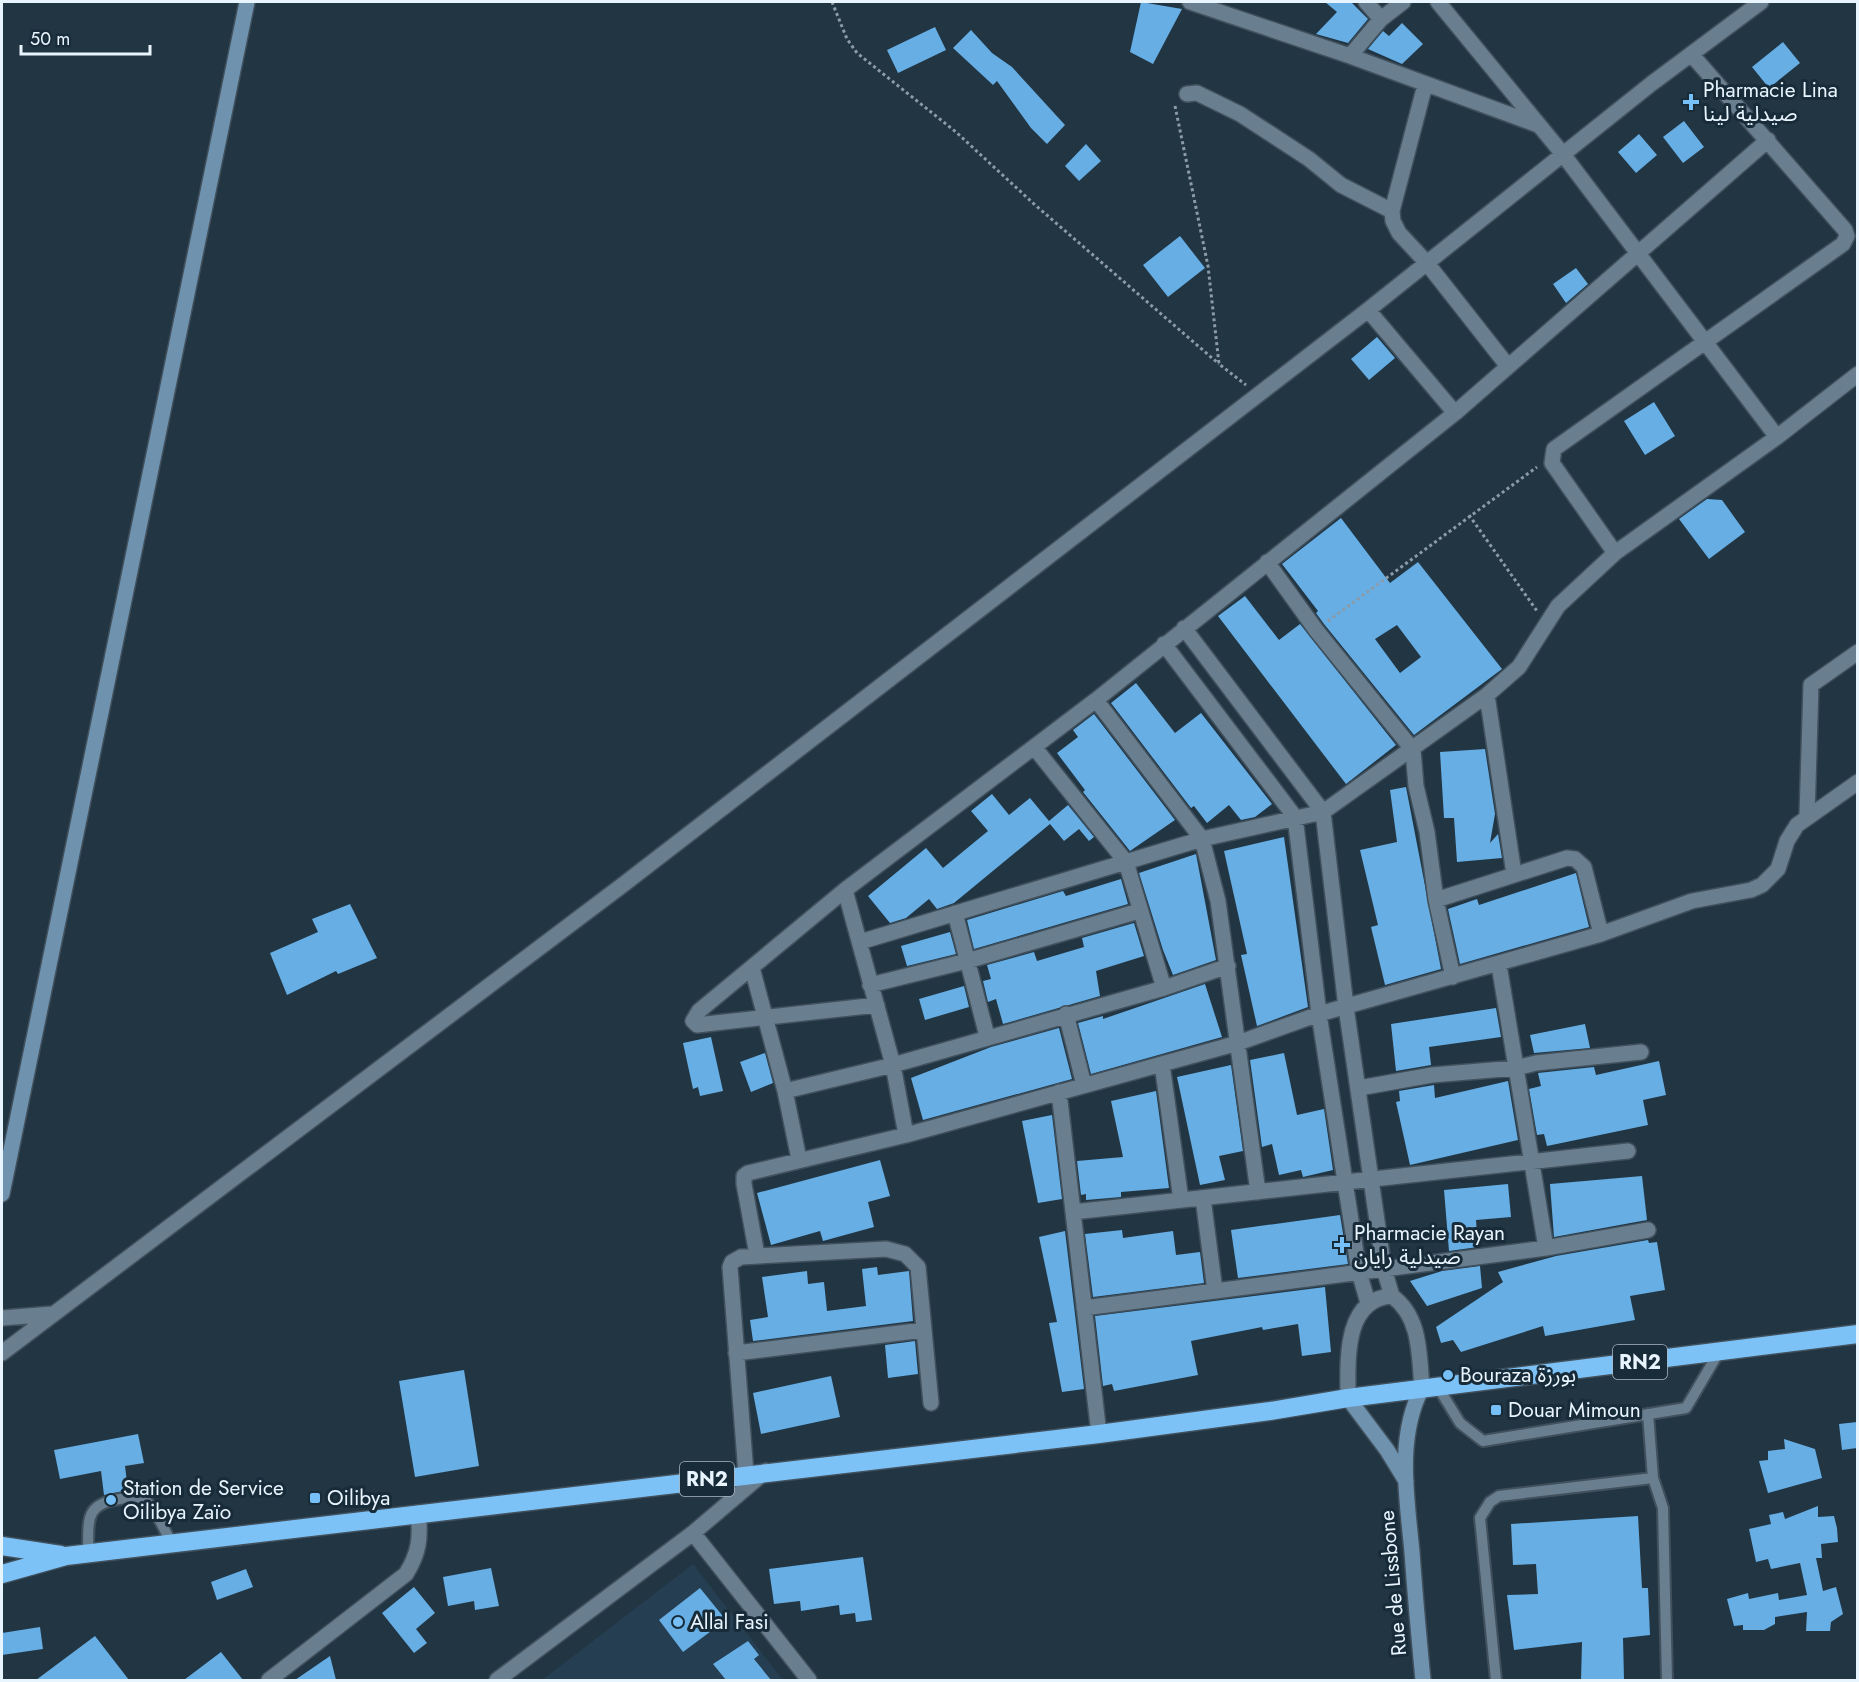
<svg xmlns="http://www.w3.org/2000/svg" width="1859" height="1682" font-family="Jost,'Noto Sans Arabic',sans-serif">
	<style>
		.built { fill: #253e51 }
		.building { fill: #66aee4; fill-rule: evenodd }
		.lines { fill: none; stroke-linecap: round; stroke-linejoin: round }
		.lane-casing { stroke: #40505c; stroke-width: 14 }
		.street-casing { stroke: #40505c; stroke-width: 18 }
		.secondary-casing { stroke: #40505c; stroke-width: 18 }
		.highway-casing { stroke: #40505c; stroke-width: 21 }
		.path { stroke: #8c9ba7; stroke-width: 3; stroke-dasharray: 3 3; stroke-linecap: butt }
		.lane { stroke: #697e8f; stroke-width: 10 }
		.street { stroke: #697e8f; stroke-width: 15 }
		.secondary { stroke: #6f92ae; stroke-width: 15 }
		.highway { stroke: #7dc2f7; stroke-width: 18 }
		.poi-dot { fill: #76c0f7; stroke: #182b39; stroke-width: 2 }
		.labels { text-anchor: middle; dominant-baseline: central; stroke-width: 6; stroke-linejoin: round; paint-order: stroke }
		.shield { fill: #182b39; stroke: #aab8c3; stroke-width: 1.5 }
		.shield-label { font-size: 20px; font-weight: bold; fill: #e9f5fe }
		.poi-label { font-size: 21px; fill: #e9f5fe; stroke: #182b39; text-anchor: start }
		.street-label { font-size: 21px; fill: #e9f5fe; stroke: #182b39 }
	</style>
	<rect width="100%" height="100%" fill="#223543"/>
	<path class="built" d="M693,1564L783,1680H542Z"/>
	<path class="building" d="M1141,2L1182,9L1153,64L1130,52Z
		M1325,2H1351L1368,19L1348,43L1316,34L1337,12Z
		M1402,23L1423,44L1402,64L1368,49L1383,31L1389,36Z
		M935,27L946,50L898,73L887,50Z
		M971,30L992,53L1012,67L1065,125L1047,144L1031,128L997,81L993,85L953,48Z
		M1783,42L1800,63L1769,88L1752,67Z
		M1684,121L1704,147L1683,163L1663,137Z
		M1639,134L1657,155L1636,173L1618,152Z
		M1086,144L1101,161L1079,181L1065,166Z
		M1180,236L1205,268L1168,297L1143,265Z
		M1576,268L1588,284L1566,303L1553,284Z
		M1377,337L1395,358L1369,380L1351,359Z
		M1654,402L1675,436L1645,455L1624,421Z
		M1707,499L1722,500L1745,532L1709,559L1679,519Z
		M1341,518L1390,583L1418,562L1502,669L1414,735L1324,624L1316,613L1318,611L1282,564ZM1397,625L1421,657L1400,673L1375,639Z
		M1245,596L1279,640L1300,624L1396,745L1346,784L1218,616Z
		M1136,683L1175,733L1201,713L1272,804L1255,817L1241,820L1229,805L1207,823L1194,806L1191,808L1111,703Z
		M1094,714L1175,820L1130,851L1083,792L1085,790L1057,753L1078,737L1073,730Z
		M1485,749L1495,814L1490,843L1498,834L1502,858L1457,862L1454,818H1444L1440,752Z
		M1406,787L1441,969L1385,985L1371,927L1378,925L1360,850L1397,842L1390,790Z
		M992,794L1009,815L1030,798L1049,821L1068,805L1094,837L1089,841L1079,829L1064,841L1050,824L954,903L937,909L929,899L906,918L890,923L868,896L926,848L943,868L988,831L971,811Z
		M1284,837L1308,1007L1257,1026L1241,955L1247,954L1224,851Z
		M1196,854L1216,960L1173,975L1163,950L1139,873Z
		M1576,873L1589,927L1460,964L1448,909L1477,899L1479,905Z
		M1121,879L1128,904L974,949L967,920L1063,891L1066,896Z
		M350,904L377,958L338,974L336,971L287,995L270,953L318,932L312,919Z
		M1134,923L1144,956L1096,971L1100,996L1003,1024L996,999L988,1002L983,981L991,979L987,965L1034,952L1037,961L1084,947L1082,938Z
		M950,932L956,954L907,966L901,946Z
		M1205,984L1222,1037L1091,1074L1078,1023L1103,1016V1019Z
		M964,986L969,1007L925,1020L919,999Z
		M1496,1008L1501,1037L1429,1047L1431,1065L1396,1071L1391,1024Z
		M1585,1024L1590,1048L1534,1053L1530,1035Z
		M1059,1028L1072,1079L923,1120L911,1078L991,1047Z
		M711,1037L723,1091L700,1096L698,1087L693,1089L683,1043Z
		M765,1053L773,1083L751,1092L740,1062Z
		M1284,1053L1297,1115L1324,1109L1333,1170L1303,1177L1301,1170L1279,1175L1272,1144L1262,1147L1250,1060Z
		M1659,1061L1666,1095L1643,1100L1648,1125L1547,1146L1544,1134L1537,1135L1529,1089L1541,1086L1538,1073L1594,1067L1596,1075Z
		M1231,1065L1243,1151L1219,1156L1225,1180L1200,1185L1177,1077Z
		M1508,1081L1518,1140L1410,1165L1396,1102L1400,1101L1399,1091L1434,1085L1435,1098Z
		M1156,1091L1169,1188L1121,1192V1197L1086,1200V1194L1081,1195L1077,1161L1123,1157L1111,1101Z
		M1052,1115L1062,1199L1038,1203L1022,1121Z
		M880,1160L890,1196L868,1202L874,1227L823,1241L820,1231L771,1245L757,1193Z
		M1642,1176L1647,1220L1554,1237L1550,1184Z
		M1508,1184L1511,1217L1476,1220L1478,1247L1449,1251L1444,1190Z
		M1340,1215L1348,1264L1238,1278L1231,1230Z
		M1122,1230L1123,1238L1173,1231L1176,1255L1200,1252L1204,1283L1093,1297L1085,1234Z
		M1065,1231L1084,1389L1062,1392L1049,1323L1057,1322L1039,1237Z
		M1648,1240L1649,1243L1657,1242L1665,1290L1630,1296L1635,1320L1545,1336L1543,1326L1461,1352L1453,1340L1441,1343L1436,1327L1503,1282L1498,1272L1556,1256Z
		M1480,1266L1482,1288L1427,1306L1410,1281L1442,1271Z
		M877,1267L878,1275L909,1271L913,1321L753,1341L750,1320L768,1317L762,1277L807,1271L808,1284L824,1282L827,1311L866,1306L862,1269Z
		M1325,1287L1331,1352L1302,1356L1298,1324L1263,1330L1262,1327L1191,1341L1198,1375L1114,1391L1112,1384L1103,1386L1095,1316Z
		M915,1341L918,1374L888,1378L885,1345Z
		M464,1370L479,1466L415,1477L399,1381Z
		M831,1376L840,1417L761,1434L753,1393Z
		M1857,1422V1448L1842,1450L1839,1424Z
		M138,1434L144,1463L125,1466L128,1490L104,1495L101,1471L60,1479L54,1450Z
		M1784,1439L1815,1449L1822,1478L1768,1493L1759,1461L1768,1460V1451L1785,1449Z
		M1818,1506V1517L1834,1516L1837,1528L1838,1542L1821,1544L1822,1558H1816L1823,1591L1836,1587L1843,1614L1831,1622L1830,1631H1806L1807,1612L1775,1617V1624L1764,1630H1743V1625L1734,1626L1727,1599L1748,1593L1749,1599L1778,1593L1779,1600L1807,1595L1800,1563L1771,1569L1768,1559L1756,1562L1749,1529L1771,1524L1769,1515L1783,1512L1785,1519Z
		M1638,1516L1642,1588H1648L1650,1635L1623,1638L1624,1680H1581L1582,1642L1514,1650L1507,1595L1538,1594L1536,1564L1513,1565L1511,1524Z
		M863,1557L872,1620L856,1622L855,1613L840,1615L839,1605L801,1611L800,1601L774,1604L769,1569Z
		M491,1568L499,1606L475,1610L474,1601L448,1606L443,1577Z
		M246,1569L253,1587L217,1600L211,1582Z
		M414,1587L435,1613L416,1629L427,1643L414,1653L382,1613Z
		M700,1588L726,1620L683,1652L659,1620Z
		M40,1627L43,1649L2,1655V1633Z
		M95,1636L129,1680H36Z
		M748,1641L759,1655L754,1659L771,1680H726L713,1664Z
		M221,1652L243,1680H184Z
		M330,1656L336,1680H295Z"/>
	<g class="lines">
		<g class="lane-casing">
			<path id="lane" d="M1438,1387L1460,1423L1483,1441L1686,1408L1719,1352
				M1648,1414L1653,1478
				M88,1553C89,1522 83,1504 120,1499C128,1498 136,1495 143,1499C155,1506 164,1530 171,1542
				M1496,1680L1480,1518L1490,1502L1499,1496L1653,1478L1663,1508L1667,1680"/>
		</g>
		<g class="street-casing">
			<path id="street" d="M1190,2L1350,56L1538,125
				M1438,2L1562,153L1777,437
				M1381,19L1403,2
				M1350,56L1381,19L1366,2
				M1425,85L1392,211L1393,221L1399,233L1426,262L1507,365
				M1187,94L1197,93L1240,114L1309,159L1341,185L1392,211
				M1368,310L1455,413
				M1615,553L1552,463L1554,449L1843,244L1847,236L1845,230L1691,54
				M1267,562L1316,630L1413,750L1416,786L1427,832L1436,900L1453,977
				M1184,628L1323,812L1346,1007L1384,1269L1392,1296
				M1164,644L1295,817L1319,1014L1359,1272L1368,1303
				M1487,695L1514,874
				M1096,700L1202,839L1218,901L1258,1192
				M1034,747L1126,862L1164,988
				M1807,816L1811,685L1858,652
				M845,890L893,1065L906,1135
				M955,913L987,1036
				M1601,934L1692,901L1751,890L1762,885L1778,869L1787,841L1797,825L1858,782
				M860,942L1202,839L1323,812L1487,695L1519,667L1558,606L1615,553L1777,437L1858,374
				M1499,965L1546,1248
				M752,968L785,1091L799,1159
				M870,985L967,961L1139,911
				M877,1005L697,1025L693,1021L699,1011L845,890L1096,700L1455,413L1768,140
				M1066,1014L1084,1085
				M1162,1064L1181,1200
				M1359,1088L1432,1075L1516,1068L1536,1063L1641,1052
				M785,1091L893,1065L1164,988L1228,966
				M1059,1092L1099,1434
				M1203,1198L1215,1291
				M1073,1212L1628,1151
				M757,1255L744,1184V1176L748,1173L906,1135L1162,1064L1238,1043L1319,1014L1601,934L1584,867L1575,859L1567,858L1436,900
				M1084,1308L1546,1248L1648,1230
				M2,1318L52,1314
				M2,1353L624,884L1368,310L1651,84L1761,2
				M736,1353L924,1330
				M1348,1398C1348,1362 1343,1299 1392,1296C1421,1317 1419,1355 1422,1388
				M746,1474L730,1267L732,1262L741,1257L886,1249L905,1254L918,1267L931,1403
				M693,1533L809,1680
				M269,1680L406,1574C419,1553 421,1538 418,1513
				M497,1680L693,1533L766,1471"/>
		</g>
		<g class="secondary-casing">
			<path id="secondary" d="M2,1194L247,2
				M1422,1388C1396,1438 1407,1498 1412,1552C1415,1595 1419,1638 1423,1680
				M1348,1398L1387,1450L1406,1481"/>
		</g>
		<g class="highway-casing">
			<path id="highway" d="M2,1546L61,1555
				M2,1574L66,1556L1099,1434L1270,1411L1348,1398L1858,1334"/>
		</g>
		<path class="path" d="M832,2L847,39L857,53L956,132L1034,204L1219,364
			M1175,106L1208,266L1219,364L1246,385
			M1469,515L1537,611
			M1328,621L1537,467"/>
		<use href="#lane" class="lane"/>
		<use href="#street" class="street"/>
		<use href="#secondary" class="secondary"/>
		<use href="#highway" class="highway"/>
	</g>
	<g class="poi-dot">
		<path d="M1688 93h6v6h6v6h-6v6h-6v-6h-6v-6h6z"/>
		<path d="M1339 1236h6v6h6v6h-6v6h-6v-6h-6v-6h6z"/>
		<circle cx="1448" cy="1375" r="6"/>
		<rect x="1490" y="1404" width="12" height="12" rx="3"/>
		<rect x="309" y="1492" width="12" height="12" rx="3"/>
		<circle cx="111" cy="1500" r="6"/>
		<circle cx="678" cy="1622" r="6"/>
	</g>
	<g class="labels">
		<g class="shield">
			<rect x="1613" y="1345" width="54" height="34" rx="4.5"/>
			<rect x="680" y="1462" width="54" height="34" rx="4.5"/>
		</g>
		<g class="shield-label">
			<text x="1640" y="1362">RN2</text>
			<text x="707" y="1479">RN2</text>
		</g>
		<g class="poi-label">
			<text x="1703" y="90">Pharmacie Lina<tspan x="1703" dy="24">صيدلية لينا</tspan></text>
			<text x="1354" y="1233">Pharmacie Rayan<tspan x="1354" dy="24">صيدلية رايان</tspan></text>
			<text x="1460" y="1375">Bouraza بورزة</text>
			<text x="1508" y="1410">Douar Mimoun</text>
			<text x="123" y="1488">Station de Service<tspan x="123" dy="24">Oilibya Zaïo</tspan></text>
			<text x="327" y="1498">Oilibya</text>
			<text x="690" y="1622">Allal Fasi</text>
		</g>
		<g class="street-label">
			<text transform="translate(1393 1583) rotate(-95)">Rue de Lissbone</text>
		</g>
	</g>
	<rect width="1859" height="1682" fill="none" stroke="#e9f5fe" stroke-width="6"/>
	<path d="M21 45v9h129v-9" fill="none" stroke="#e9f5fe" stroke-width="3"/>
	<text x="30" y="45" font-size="18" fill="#e9f5fe" stroke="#182b39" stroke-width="4.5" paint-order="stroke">50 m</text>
</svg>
